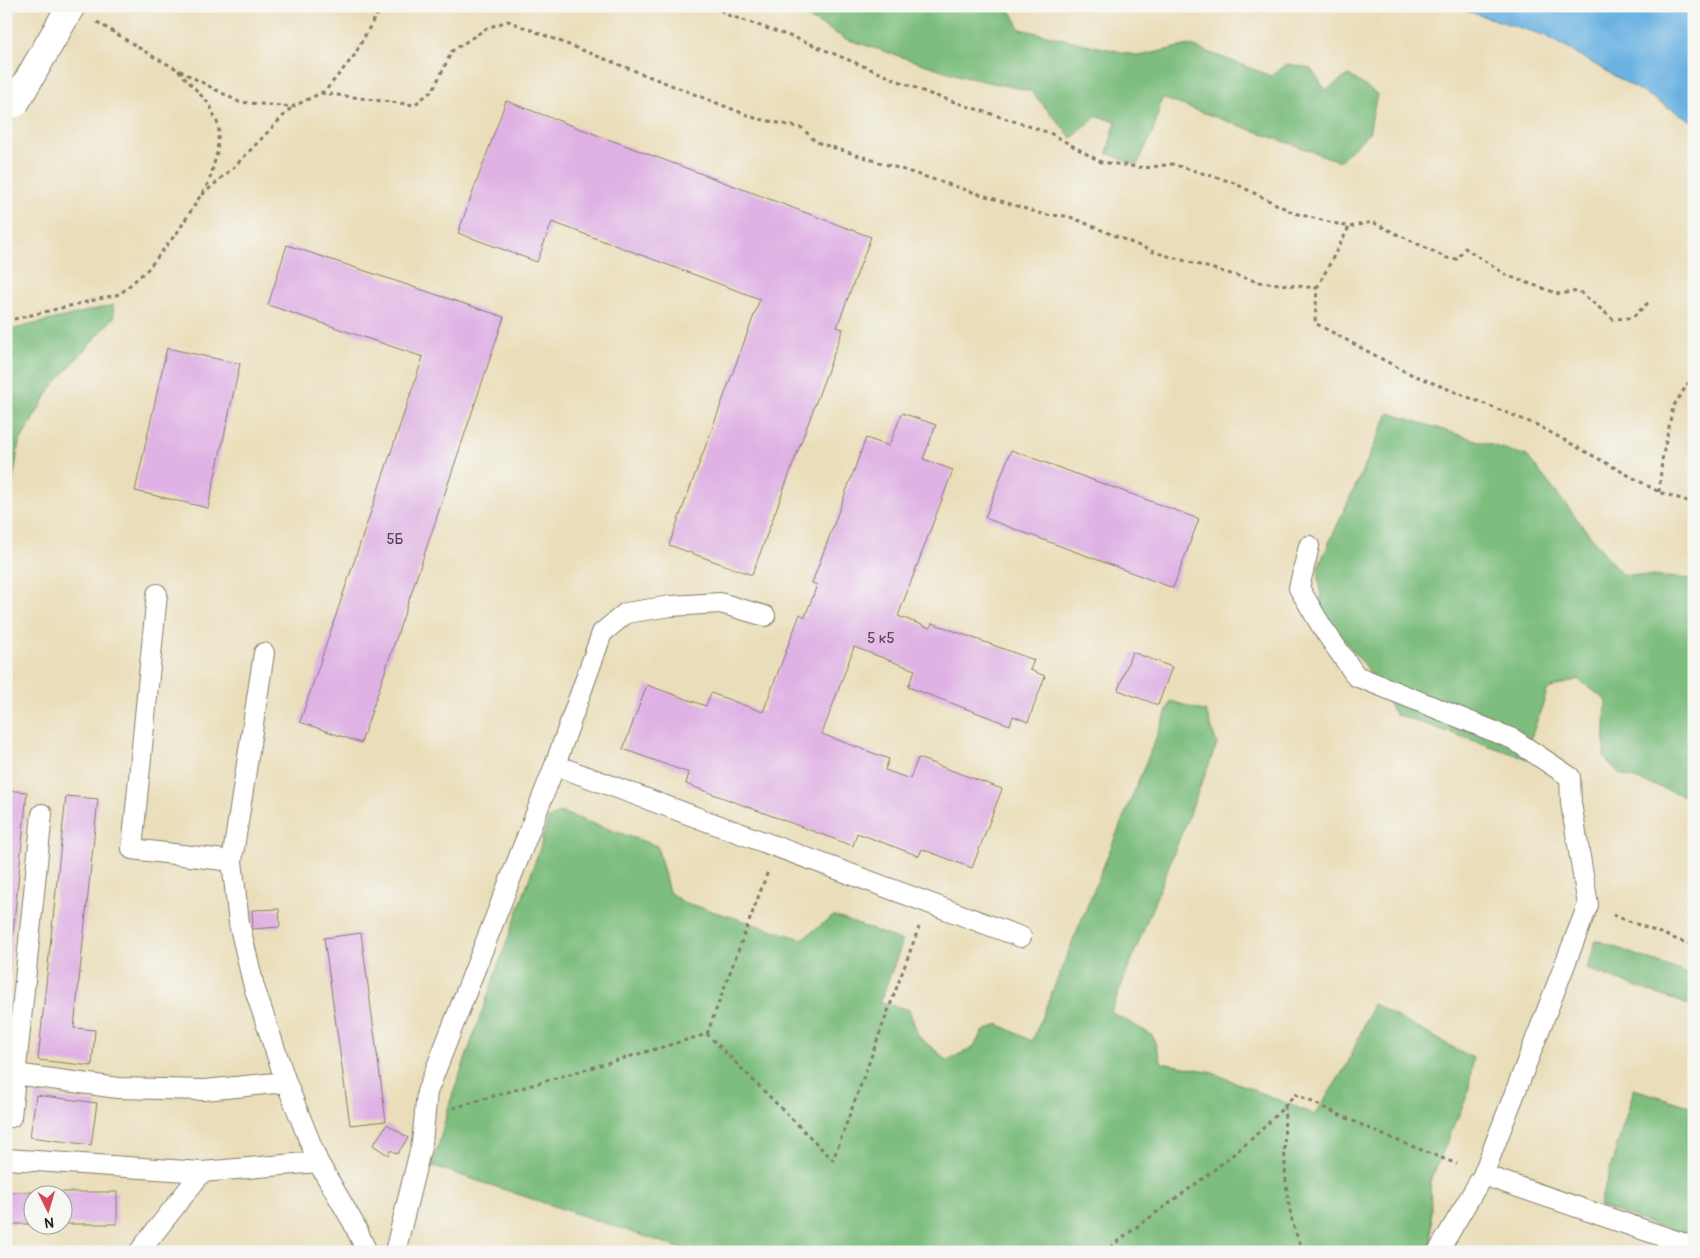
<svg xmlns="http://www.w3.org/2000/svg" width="1700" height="1258" font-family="Pangolin,sans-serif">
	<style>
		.forest { fill: #7dbd7e; stroke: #4c6c4d }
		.water { fill: #6bb2e2; stroke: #44677f }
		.building { fill: #dfb1e4 }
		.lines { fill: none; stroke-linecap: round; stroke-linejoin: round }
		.service-casing { stroke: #837d6b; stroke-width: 22 }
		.path { stroke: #837d6b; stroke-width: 3; stroke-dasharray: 4 4; stroke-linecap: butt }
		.service { stroke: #fff; stroke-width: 20 }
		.primary-bridge-casing { stroke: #837d6b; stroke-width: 30; stroke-linecap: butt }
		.primary-bridge { stroke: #fff; stroke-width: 28 }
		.labels { text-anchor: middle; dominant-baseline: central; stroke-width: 5; stroke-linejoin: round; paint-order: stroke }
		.number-label { font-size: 15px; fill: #4d414e }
	</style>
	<rect width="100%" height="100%" fill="#f6f6f2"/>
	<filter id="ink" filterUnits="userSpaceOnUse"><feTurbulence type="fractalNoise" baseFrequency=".02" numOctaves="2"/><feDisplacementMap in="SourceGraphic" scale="10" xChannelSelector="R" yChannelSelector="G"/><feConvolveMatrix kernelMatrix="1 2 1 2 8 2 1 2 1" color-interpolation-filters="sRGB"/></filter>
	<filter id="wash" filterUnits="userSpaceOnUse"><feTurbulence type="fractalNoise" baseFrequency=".0096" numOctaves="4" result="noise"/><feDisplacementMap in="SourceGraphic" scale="20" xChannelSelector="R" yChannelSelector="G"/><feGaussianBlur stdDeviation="1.12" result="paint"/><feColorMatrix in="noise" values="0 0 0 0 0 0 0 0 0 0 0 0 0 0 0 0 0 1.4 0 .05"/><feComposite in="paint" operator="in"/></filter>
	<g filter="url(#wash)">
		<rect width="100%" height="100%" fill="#eadeba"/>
		<path class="forest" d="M787,6H993L1012,13L1020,29L1139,56L1189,45L1271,76L1287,64L1310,68L1326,90L1349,75L1377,94L1369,133L1339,161L1162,98L1154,129L1137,165L1107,153L1116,121L1096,117L1072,138L1031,91L964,77L846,39Z
			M113,305L114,317L51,388L19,443L6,527V331Z
			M1389,413L1527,456L1621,574L1694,579V799L1620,774L1604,758L1606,700L1578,679L1548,689L1532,735L1528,759L1395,714L1366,666L1322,615L1318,567Z
			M1171,701L1206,712L1217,744L1111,1012L1152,1035L1162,1063L1208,1071L1315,1115L1348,1063L1373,1004L1473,1058L1468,1094L1430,1181L1432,1241L1425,1252H692L433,1166L449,1105L539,851L548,819L560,812L657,846L669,892L683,902L802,939L834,916L903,941L880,1002L909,1010L919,1037L947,1060L972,1049L983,1032L998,1024L1032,1041Z
			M1596,940L1694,976V1007L1587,969Z
			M1634,1089L1692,1107L1694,1105V1239L1599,1206Z"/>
		<path class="water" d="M1451,6H1694V122L1546,36Z"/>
		<g id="blocks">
			<path class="building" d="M506,101L871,237L837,327L843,329L752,575L669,545L760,299L552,222L537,262L458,233Z
				M287,245L504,317L361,743L300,722L423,357L268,305Z
				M167,348L240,364L208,508L135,491Z
				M902,413L936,425L923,459L953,470L898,616L930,628L932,623L1034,660L1030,670L1045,676L1028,722L1013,716L1010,725L908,687L915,670L854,647L822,734L889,759L885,770L910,779L918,758L1002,789L972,868L922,849L919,856L857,833L853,846L686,784L689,773L623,749L647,685L706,706L711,693L763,712L800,614L805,617L817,585L812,583L866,438L889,446Z
				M1011,450L1199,519L1173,588L985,518Z
				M1132,652L1172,667L1158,705L1118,690Z
				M6,790L27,792L8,983H6Z
				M66,796L98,799L74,1028L95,1030L92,1066L38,1060Z
				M279,909L280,927L253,929L252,910Z
				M361,933L386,1121L350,1125L324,938Z
				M36,1095L97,1103L91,1145L30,1137Z
				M387,1124L408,1138L397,1154L391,1150L388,1155L373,1145Z
				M6,1192H117V1224H62V1196H32V1224H6Z"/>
		</g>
	</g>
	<g filter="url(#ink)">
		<use href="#blocks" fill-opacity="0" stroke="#837d6b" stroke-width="1"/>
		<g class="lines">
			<g class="service-casing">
				<path id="service" d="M1309,546L1299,588L1322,627L1356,676L1513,739L1570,777L1571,803L1588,905L1483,1175L1438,1252
					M157,594L132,849L232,861
					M264,653L232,861L239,923L254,987L286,1082L318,1162L354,1224L367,1252
					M555,765L1021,937
					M15,1074L118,1088L205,1090L286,1082
					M11,1117L42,814
					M6,1159L202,1172L318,1162
					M1483,1175L1694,1247
					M139,1252L202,1172
					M395,1252L422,1143L427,1092L555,765L602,633L626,613L671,606L720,603L765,616"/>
			</g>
			<path class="path" d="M714,6L728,15L801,40L930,94L1050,133L1101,162L1145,168L1172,164L1232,182L1294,213L1349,227L1372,222L1447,258L1457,259L1465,248L1508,276L1559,294L1579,291L1613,319L1632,318L1650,301
				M97,22L154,57L239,102L292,107L325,91L354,56L375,17L385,6
				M321,93L414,105L433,90L452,51L487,28L508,21L755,118L802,128L816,142L1045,215L1068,216L1154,252L1259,282L1317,288L1315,323L1406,372L1537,425L1659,492L1694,503
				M202,195L236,165L292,107
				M1317,288L1349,227
				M6,321L120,294L148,269L179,230L209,182L217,153L219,127L210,105L178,70
				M1659,492L1662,460L1673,407L1694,374
				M1613,915L1694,946
				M707,1034L768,871
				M1285,1106C1284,1147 1282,1217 1305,1252
				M453,1108L707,1034L833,1160L919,927
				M1104,1252C1168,1201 1242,1158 1295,1094L1381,1134L1457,1164"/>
			<use href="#service" class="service"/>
			<g class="primary-bridge-casing">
				<path id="primary-bridge" d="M15,103L71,6"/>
			</g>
			<use href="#primary-bridge" class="primary-bridge"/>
		</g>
	</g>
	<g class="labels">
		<g class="number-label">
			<text x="395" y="539">5Б</text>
			<text x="881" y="638">5 к5</text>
		</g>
	</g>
	<rect width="1700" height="1258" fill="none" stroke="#f6f6f2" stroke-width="25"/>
	<g transform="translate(48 1210) rotate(175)"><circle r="24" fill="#f6f6f2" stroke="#9f9f9c"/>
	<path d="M0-4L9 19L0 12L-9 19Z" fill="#d1495b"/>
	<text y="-8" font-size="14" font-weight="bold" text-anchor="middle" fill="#1c1c1c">N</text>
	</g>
</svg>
